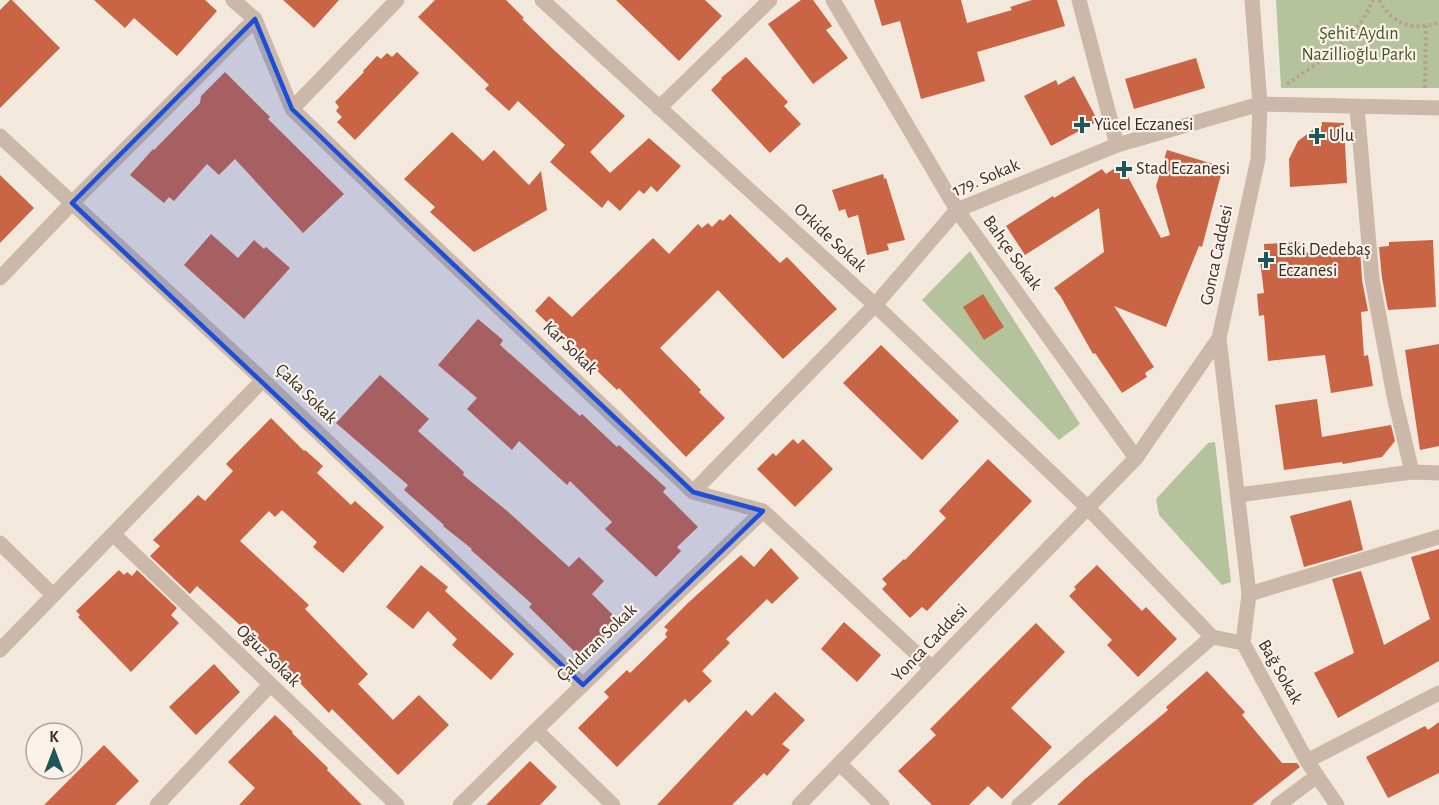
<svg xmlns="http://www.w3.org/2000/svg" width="1439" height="805" font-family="'Alegreya Sans',sans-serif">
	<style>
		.green { fill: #b5c39c }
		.building { fill: #c96444 }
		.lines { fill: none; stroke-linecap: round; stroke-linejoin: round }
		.path { stroke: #b7a292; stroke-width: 4; stroke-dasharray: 3 3; stroke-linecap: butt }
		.minor { stroke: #cbb8a8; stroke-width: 15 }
		.marked { fill: #1d4ed8; fill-opacity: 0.2; stroke: #1d4ed8; stroke-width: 4.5; stroke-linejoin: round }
		.poi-dot { fill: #1c575b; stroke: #faf2e9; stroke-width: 2 }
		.labels { text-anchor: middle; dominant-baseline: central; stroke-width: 4.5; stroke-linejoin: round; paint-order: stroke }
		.park-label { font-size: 18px; fill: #47572b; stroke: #faf2e9 }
		.poi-label { font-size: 18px; fill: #382d28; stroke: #faf2e9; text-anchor: start }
		.street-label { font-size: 18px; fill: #382d28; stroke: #faf2e9 }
	</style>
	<rect width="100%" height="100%" fill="#f3e8dc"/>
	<path class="green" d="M1276,0H1439V88H1281Z
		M970,251L1080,424L1059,440L922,300Z
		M1215,442L1231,582L1222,585L1159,515L1156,499L1208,443Z"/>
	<path class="building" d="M10,0H12L60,48L0,108V10Z
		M94,0H205L217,11L177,56L134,18L125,28Z
		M283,0H339L314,28Z
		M435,0H506L524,18L522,19L554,50L625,116L590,152L610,173L649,138L681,166L657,192L651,186L644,194L639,190L620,211L608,200L602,208L550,162L565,145L518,101L509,111L485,89L489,85L418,17Z
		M616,0H705L722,16L679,61Z
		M801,0H813L832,26L826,30L848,58L813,84L768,24Z
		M874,0H961L967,23L1012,10L1010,7L1032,0H1057L1065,26L977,52L985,81L921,99L900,21L882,26Z
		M397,52L419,73L355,140L337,122L342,117L336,111L339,107L335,102L364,72L363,71L377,56L381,59L387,53L392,57Z
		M746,57L788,102L784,106L801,124L770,153L711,90L722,79L721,78Z
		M1196,58L1205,88L1134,109L1125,79Z
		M225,72L270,117L268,119L344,194L303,233L235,159L219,175L207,164L174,201L169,197L164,203L130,175L153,149L154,150L200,103L201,96Z
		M1074,76L1098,121L1051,146L1024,96L1056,80L1058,85Z
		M1322,122L1344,123L1347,183L1290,187L1289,159L1298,141L1318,126H1322Z
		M452,132L483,161L494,150L529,185L541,171L547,210L474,252L430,212L435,207L404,179Z
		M1167,150L1223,167L1202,247L1199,246L1166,327L1114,306L1154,367L1145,373L1147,377L1122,393L1095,353L1093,354L1061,297L1054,288L1104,252L1099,208L1025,255L1006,226L1053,196L1054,198L1102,169L1106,174L1121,164L1161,238L1170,235L1156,186Z
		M883,174L884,179L886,178L905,240L887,244L889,250L867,255L858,215L848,218L845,209L839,211L832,190Z
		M0,175L34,208L0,243Z
		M730,214L780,263L787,257L837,309L783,359L718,290L660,348L701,390L699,392L725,418L686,457L619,388L617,390L535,311L549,296L572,317L653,238L669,254L698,224L702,228L708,223L712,227L720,219L723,221Z
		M211,234L238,258L254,240L264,249L266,247L290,268L244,319L184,265Z
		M1433,240L1436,307L1388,310L1382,278L1379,247L1389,246V242Z
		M1299,242L1301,253L1360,249L1362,280L1368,311L1361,312L1364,356L1368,355L1373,386L1331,393L1325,355L1268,361L1264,315L1259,316L1257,294L1264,293L1260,260H1265L1264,244Z
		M983,294L1004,327L984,340L963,307Z
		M478,319L503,340L500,345L580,416L582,414L617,447L619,445L666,488L663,492L698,527L677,547L681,551L656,577L605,529L612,522L570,481L567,485L519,441L512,450L467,409L477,398L438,365Z
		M1439,344V446L1420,450L1405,350Z
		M881,345L959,421L922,460L843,383Z
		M380,375L429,419L418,431L464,472L463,475L506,510L569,567L579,557L604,581L592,594L619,621L582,659L529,607L532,604L471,550L472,549L443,526L444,525L404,490L408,485L336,423Z
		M1317,399L1322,437L1391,425L1395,441L1382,457L1343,464L1342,462L1284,470L1275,405Z
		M271,418L304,451L305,450L323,466L317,473L351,505L355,501L384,527L343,573L313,547L317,542L282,510L275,517L269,511L240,541L309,605L305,609L368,674L358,684L393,720L419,695L449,725L398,775L332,709L329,713L272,654L197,586L190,594L150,556L160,546L153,540L198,495L205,501L233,471L226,464Z
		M793,439L798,444L803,439L833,469L795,507L757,469L773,453L776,456Z
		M988,459L1032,501L927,611L922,607L910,618L882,589L887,584L882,579L904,559L905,560L946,518L939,511Z
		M1351,500L1363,550L1304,567L1290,516Z
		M771,548L799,578L772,604L767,599L726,639L730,643L702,671L712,681L689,703L685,699L617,767L578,728L609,697L604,692L627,670L630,673L667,637L665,634L668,630L664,627L689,602L741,555L754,567Z
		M1439,549V661L1338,718L1314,673L1354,653L1332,579L1361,571L1384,645L1430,619L1411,557Z
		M421,565L448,587L445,591L514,654L491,680L452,645L457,639L428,611L413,629L386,607Z
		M1097,565L1142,611L1146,607L1177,639L1138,677L1107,645L1112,640L1069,596L1076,589L1074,587Z
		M119,570L124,575L127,572L132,576L137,570L177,608L171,615L179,623L131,672L78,617L80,615L76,611Z
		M844,622L881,655L857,682L821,649Z
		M1036,623L1065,652L1011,708L1052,747L1002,799L988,786L969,805H932L898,771L936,735L930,729Z
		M214,664L240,692L196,735L169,707Z
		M1207,671L1245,712L1242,715L1282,763H1297L1300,767L1252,805H1057L1085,779L1168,710L1166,707Z
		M775,692L805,720L782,744L790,750L767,776L764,773L732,805H657L746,710L752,716Z
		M275,715L293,732L292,733L328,768L327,770L362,805H239L255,788L228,762Z
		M1439,722V773L1388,798L1366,757L1425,726L1428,730Z
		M104,745L139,781L115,805H44Z
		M530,761L557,787L540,805H486Z"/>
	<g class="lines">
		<path class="path" d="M1379,0C1391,24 1415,32 1439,22
			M1287,84C1319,62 1358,38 1373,0
			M1425,88L1426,26"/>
		<path class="minor" d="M233,0L255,19L292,109L412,225L693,492L763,511L932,668
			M542,0L875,305L1088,508L1212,637L1243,643L1307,761L1337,805
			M833,0L957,210L1136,458
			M1079,0L1117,145
			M1357,107L1372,279L1394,396L1412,472
			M659,108L770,0
			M292,109L397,0
			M0,136L263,380L583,685
			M0,278L72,203L255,19
			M1219,338L1249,594L1243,643
			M693,492L875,305L957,210L1117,145L1260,104L1439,108
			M1238,495L1412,472L1439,473
			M113,534L397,805
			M0,543L53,595
			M1249,594L1439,537
			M0,650L263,380
			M536,730L613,805
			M1307,761L1439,693
			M840,764L882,805
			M157,805L270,685
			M460,805L536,730L763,511
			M799,805L1136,458L1219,338L1258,159L1260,104L1252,0
			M1019,805L1212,637
			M1278,805L1317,776"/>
	</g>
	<path class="marked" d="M255,19L292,109L412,225L693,492L763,511L583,685L72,203Z"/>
	<g class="poi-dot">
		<path d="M1079 116h6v6h6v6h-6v6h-6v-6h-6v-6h6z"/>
		<path d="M1314 127h6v6h6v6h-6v6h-6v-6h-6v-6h6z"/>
		<path d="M1121 160h6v6h6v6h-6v6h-6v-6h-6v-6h6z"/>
		<path d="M1263 251h6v6h6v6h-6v6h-6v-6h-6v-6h6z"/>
	</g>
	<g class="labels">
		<g class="park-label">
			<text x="1359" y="34">Şehit Aydın<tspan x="1359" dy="21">Nazillioğlu Parkı</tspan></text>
		</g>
		<g class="poi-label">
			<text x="1094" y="125">Yücel Eczanesi</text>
			<text x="1329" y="136">Ulu</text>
			<text x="1136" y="169">Stad Eczanesi</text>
			<text x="1278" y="250">Eski Dedebaş<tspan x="1278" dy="21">Eczanesi</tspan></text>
		</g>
		<g class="street-label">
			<text transform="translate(986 178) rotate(-23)">179. Sokak</text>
			<text transform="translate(830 238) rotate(43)">Orkide Sokak</text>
			<text transform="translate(1012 253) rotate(54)">Bahçe Sokak</text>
			<text transform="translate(1217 255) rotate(-78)">Gonca Caddesi</text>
			<text transform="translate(570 348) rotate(44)">Kar Sokak</text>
			<text transform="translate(306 394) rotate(44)">Çaka Sokak</text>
			<text transform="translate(597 643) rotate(-44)">Çaldıran Sokak</text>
			<text transform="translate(930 643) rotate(-46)">Yonca Caddesi</text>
			<text transform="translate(268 656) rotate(44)">Oğuz Sokak</text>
			<text transform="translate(1280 672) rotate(60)">Bağ Sokak</text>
		</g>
	</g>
	<g transform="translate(54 751)"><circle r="28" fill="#faf2e9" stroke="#aca39c" stroke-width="1.5"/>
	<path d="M0-4.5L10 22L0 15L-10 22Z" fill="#1c575b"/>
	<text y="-9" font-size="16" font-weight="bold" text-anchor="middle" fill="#382d28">K</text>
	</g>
</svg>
